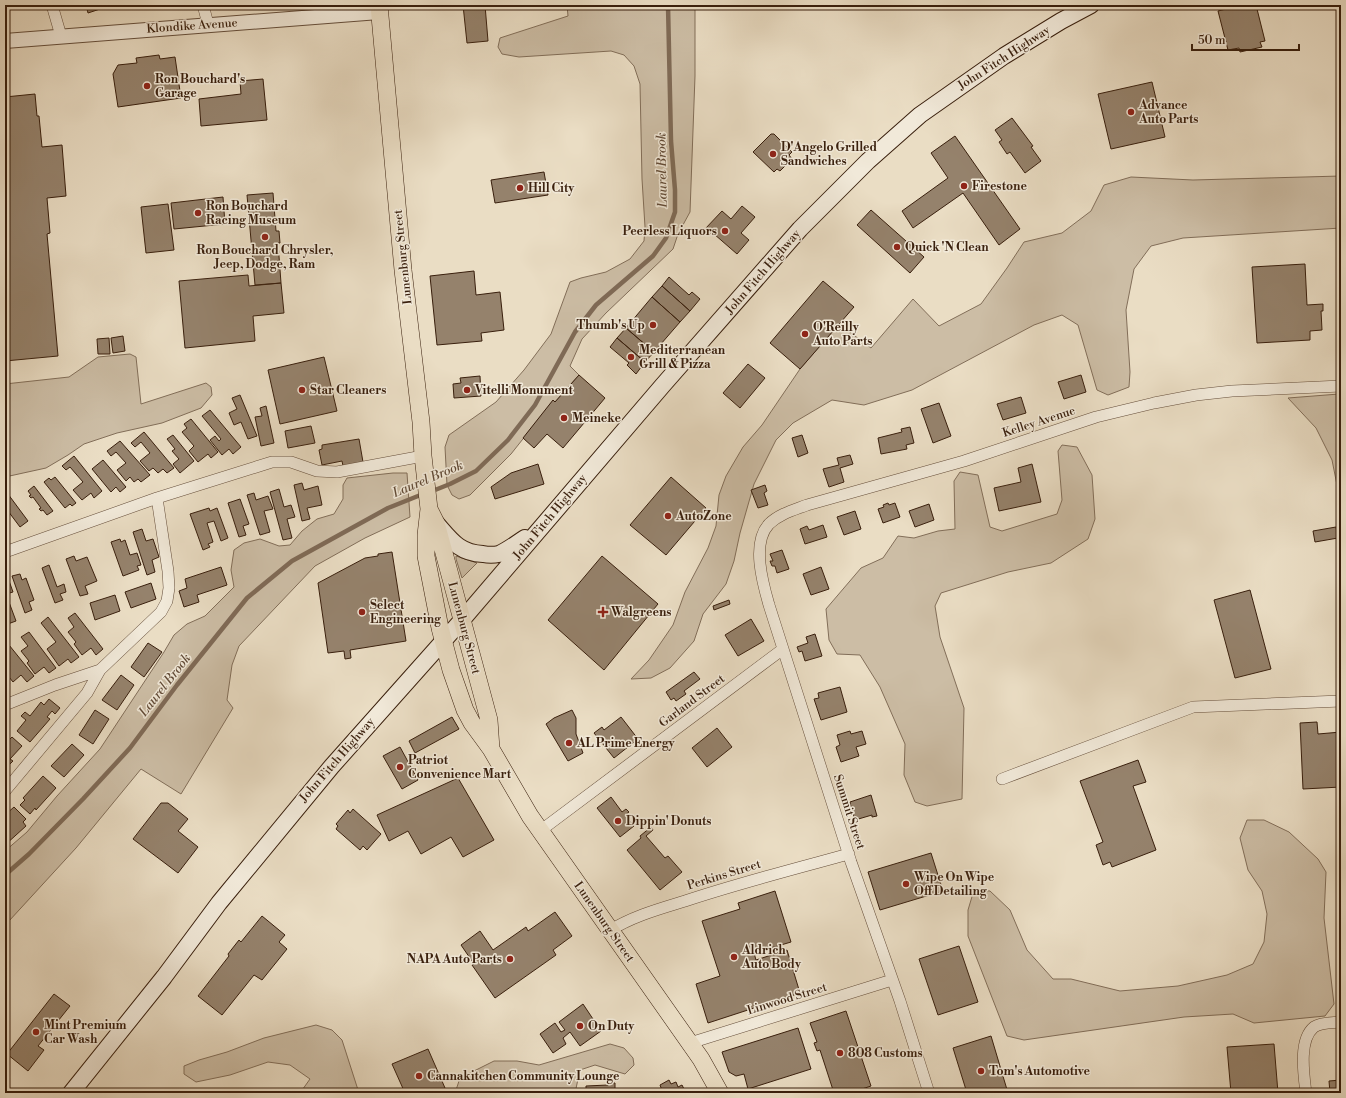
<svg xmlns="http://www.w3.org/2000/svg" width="1346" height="1098" font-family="'Libre Bodoni',serif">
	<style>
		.green { fill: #ccbda5; stroke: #826e59 }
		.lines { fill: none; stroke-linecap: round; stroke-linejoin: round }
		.stream { stroke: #7f6a56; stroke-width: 4.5 }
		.building { fill: #95826c; stroke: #391f0d }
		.minor-casing { stroke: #654e3b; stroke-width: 12 }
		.tertiary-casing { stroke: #654e3b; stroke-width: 16 }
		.secondary-casing { stroke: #391f0d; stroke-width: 18 }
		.primary-casing { stroke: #391f0d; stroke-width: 18 }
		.minor { stroke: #f1e9d9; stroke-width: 11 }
		.tertiary { stroke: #f1e9d9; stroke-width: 14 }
		.secondary { stroke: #f1e9d9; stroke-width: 16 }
		.primary { stroke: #eaddc4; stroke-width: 17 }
		.poi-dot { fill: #8f2418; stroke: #f1e9d9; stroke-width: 1.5 }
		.labels { text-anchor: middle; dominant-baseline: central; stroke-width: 3; stroke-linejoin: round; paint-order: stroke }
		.street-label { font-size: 12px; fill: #391f0d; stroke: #f1e9d9 }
		.poi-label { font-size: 12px; font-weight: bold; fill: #391f0d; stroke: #f1e9d9; text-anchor: start }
		.water-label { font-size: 13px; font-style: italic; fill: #624b37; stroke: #f1e9d9 }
	</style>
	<rect width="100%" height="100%" fill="#eaddc4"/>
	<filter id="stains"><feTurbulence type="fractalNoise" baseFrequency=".005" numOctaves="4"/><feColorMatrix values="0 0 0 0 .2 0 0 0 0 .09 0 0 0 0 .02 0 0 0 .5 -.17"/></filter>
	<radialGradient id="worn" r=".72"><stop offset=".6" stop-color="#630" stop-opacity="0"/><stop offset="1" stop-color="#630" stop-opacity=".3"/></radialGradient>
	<path class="green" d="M567,5H695V76L690,212L678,234L673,249L606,313L582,339L570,366L579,375L555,402L553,401L511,454L470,495L459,499L452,495L447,485L445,447L449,435L496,402L524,370L551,334L570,282L581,278L606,272L630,259L644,241L645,227L642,179L640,84L634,66L624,55L611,51L519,57L502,54L498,47L500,38L568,16Z
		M1341,176V228L1183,238L1151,246L1134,269L1126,310L1130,372L1129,387L1108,395L1097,390L1078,325L1062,315L1034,325L912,390L864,405L832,400L793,423L776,440L754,484L740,533L734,561L726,584L703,614L694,641L670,668L651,678L631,679L649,660L673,625L685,592L708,548L716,526L719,495L726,476L743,447L762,425L800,369L839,324L871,348L913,299L939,326L981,304L1007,268L1024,242L1062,233L1091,211L1104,185L1131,177L1193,180Z
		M130,354L136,357L141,404L206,383L211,387L212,395L201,408L162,423L117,433L84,444L68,455L46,468L5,477V384L69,377L98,357Z
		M1339,394H1341V505L1332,460L1316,428L1288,398Z
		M1062,445L1077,447L1092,475L1095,519L1088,539L1051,563L1008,572L941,593L935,606L940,637L964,708L962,799L927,806L915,802L904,775L905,744L880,687L860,655L837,654L829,640L826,609L861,568L883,558L898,536L914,538L938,531L955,529L954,481L960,472L978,475L990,527L1002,531L1057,514L1062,500L1058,451Z
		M393,473H407L410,517L365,538L315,566L239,646L232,665L227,700L233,708L181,794L141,769L76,848L9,921L5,923V851L27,832L57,796L100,749L164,652L174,635L187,624L205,616L234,587L231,570L234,550L244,543L260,539L279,546L290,545L302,531L317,519L334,514L343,499V485L347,478Z
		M456,556L477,563L462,578L456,559Z
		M1247,820H1264L1289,832L1318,859L1326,872L1324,918L1334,1004L1325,1016L1254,1023L1233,1014L1184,1017L1024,1040L1007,1036L968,936V910L974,890L990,891L1010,910L1027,950L1053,979H1071L1120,991L1178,986L1227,975L1253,964L1264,942L1267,914L1262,891L1248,870L1240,838Z
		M316,1025L332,1030L342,1040L359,1093H300L310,1079L290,1065L268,1062L230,1075L196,1082L184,1074V1066L199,1060L227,1052L264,1038Z
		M610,1044L624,1048L633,1058L634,1065L625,1074L595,1065L580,1070L575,1093H455L460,1078L494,1061H517L539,1065Z"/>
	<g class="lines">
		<path class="stream" d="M430,492L450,484L476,471L508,440L535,405L575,332L596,305L653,256L666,238L675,212V190L671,141L668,5
			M5,875L29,854L83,799L130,748L177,685L247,598L292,561L388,508L423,494"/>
	</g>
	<path class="building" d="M86,5H105L106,7L88,13Z
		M463,5H485L488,41L467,43Z
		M1242,5H1256L1265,41L1260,42L1262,47L1240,52L1239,48L1228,50L1218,11Z
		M159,55L160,59L175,57L181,98L118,107L113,74L118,65L137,63L136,58Z
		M263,79L267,120L201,126L199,99L241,94L240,81Z
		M1152,82L1165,137L1111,149L1098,94Z
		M35,94L37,116H39L42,147L62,145L66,196L47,198L50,233L47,234L58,356L5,361V97Z
		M1012,118L1033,146L1031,147L1041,161L1025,173L1010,152L1007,154L999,142L1002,140L995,130Z
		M771,134H774L792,152L789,155L792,159L780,171L777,169L774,172L753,152Z
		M955,136L1020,229L999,245L963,193L913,228L902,211L948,178L931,153Z
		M544,172L548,195L495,203L491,180Z
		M273,193L276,231H279L280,243H278L281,283L255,285L247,195Z
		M223,197L225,224L174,229L171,203Z
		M168,204L174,250L146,253L141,207Z
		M742,206L755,217L741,233L749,240L737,254L714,234L713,236L705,229L722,211L731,219Z
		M871,210L924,257L910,273L857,225Z
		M1305,264L1307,305L1323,304V311H1321L1322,330L1310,331V340L1257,343L1252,267Z
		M474,271L476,295L500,292L504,330L481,333L482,341L437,345L430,276Z
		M248,275L249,286L281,283L284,313L253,316L255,341L185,348L179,281Z
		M669,277L689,295L692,292L700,299L690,311L662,286Z
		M823,281L854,307L800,369L770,343Z
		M662,286L690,311L680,322L652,297Z
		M652,297L680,322L654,352L626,328Z
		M626,328L654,352L645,362L617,338Z
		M123,336L125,351L113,353L111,338Z
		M109,338L110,354H98L97,339Z
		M617,338L645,362L636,374L627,365L629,363L610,347Z
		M324,357L337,411L280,424L268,370Z
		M748,364L765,378L740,408L723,393Z
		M579,375L605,398L563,448L547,434L534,448L523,438L553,400L555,402Z
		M1081,375L1086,392L1064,399L1058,382Z
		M480,376L481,396L454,398L453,384L461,383L460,378Z
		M240,395L257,436L248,439L241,422L234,425L229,413L237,409L232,398Z
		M1021,397L1026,413L1003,420L997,404Z
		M939,403L951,436L933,443L921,409Z
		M266,406L274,443L261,446L255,417L262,416L260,408Z
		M210,410L241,447L233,454L229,449L222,455L210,440L215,436L219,441L221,439L202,416Z
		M191,419L218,452L211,458L208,454L198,462L189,451L194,446L182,432L187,428L184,424Z
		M311,426L315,443L288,448L285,431Z
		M910,427L914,443L906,445L907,449L881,454L878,438L902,432L901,429Z
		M144,432L174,468L167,473L163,469L158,473L153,468L149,471L140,461L150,453L141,442L135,447L131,443Z
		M173,435L194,461L180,473L173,464L179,459L172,451L175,449L167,439Z
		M802,435L808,453L798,457L792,438Z
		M359,439L363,462L343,466L342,461L322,465L319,450L322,449V445Z
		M120,441L150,475L141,482L138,479L134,482L130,477L126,481L117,470L126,463L116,452L111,456L107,451Z
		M850,455L853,464L840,468L844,482L829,487L823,469L839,465L837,458Z
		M74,456L102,491L94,498L91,493L82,500L73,490L83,482L70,467L66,470L62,466Z
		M103,460L126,487L120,492L116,487L111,492L92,469Z
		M538,464L544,484L495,499L491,487L511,473Z
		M1032,464L1041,502L999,511L994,488L1021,482L1018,468Z
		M55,477L76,503L72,506L70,504L65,508L44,482L49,478L51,480Z
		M671,477L706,508L666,555L630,525Z
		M302,483L304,490L318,486L322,505L307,508L310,519L302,521L294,485Z
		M765,485L767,491L764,493L768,505L758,508L751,490Z
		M34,486L53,511L47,515L43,510L41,511L39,509L41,508L33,497L31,498L29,496L31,495L28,491Z
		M279,489L284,507L291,505L295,517L287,519L292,538L283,540L270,492Z
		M5,490L28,521L20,527L5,507Z
		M254,493L256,500L268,496L273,509L264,511L270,532L260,535L247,495Z
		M240,499L249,524L243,526L246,535L239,537L228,503Z
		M888,503L889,505L895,503L900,517L883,523L878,509L884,507L883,505Z
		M929,504L934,520L915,527L909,511Z
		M209,508L210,511L217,508L228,538L221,541L214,521L207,523L213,542L208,544L210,547L203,550L190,514Z
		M855,511L861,529L844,535L837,517Z
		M823,525L827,537L805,544L800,529L807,526L809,530Z
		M1336,527L1338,538L1315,542L1313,531Z
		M142,529L146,541L153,539L159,557L152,560L155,572L147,575L133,532Z
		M120,539L121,542L125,540L130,555L137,553L141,565L137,566L139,570L123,576L111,542Z
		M782,550L789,569L777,573L775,566H772L770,561H773L770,554Z
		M392,552L406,641L350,650L351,658L345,659L344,651L328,653L318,583L365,558L378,556V554Z
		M74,556L76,561L87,557L97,581L85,586L88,594L80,596L66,559Z
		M602,556L658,604L604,670L548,620Z
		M49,565L57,587L64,584L66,592L60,594L63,600L55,603L42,568Z
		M221,567L227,585L197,595L199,602L184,607L179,591L187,588L185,579Z
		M821,567L829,589L811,595L803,574Z
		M20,574L22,580L26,578L34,600L29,602L32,610L25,613L12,576Z
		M8,578L13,592L6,594L16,621L5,625V579Z
		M151,583L156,599L131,608L125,592Z
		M1250,590L1271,669L1235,678L1214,600Z
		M115,595L120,611L95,620L90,603Z
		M729,600L730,604L714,610L713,606Z
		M75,613L103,649L96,655L91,648L82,655L74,644L76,642L68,632L74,627L68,618Z
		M48,617L79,657L71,663L68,659L59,666L47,649L56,642L41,623Z
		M751,619L764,641L738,656L725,635Z
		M29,632L56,668L49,673L44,667L35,674L27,663L29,661L21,651L28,646L21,637Z
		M815,634L822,656L805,661L802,651L799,652L797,647L808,643L806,637Z
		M5,640L34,676L27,682L21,675L13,682L5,672L6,668L5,667Z
		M148,643L162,652L144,677L131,667Z
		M694,672L700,679L684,691L686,694L676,701L674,698L671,700L666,692Z
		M121,675L134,685L117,710L102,700Z
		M5,678L10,684L5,688Z
		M840,687L847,712L821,720L814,699L819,698L818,693Z
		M49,699L60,708L55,714L52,711L47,717L50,719L30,742L17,731L26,720L21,716L25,712L30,716L41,702L44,705Z
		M95,710L109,719L93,744L79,735Z
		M572,710L576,718V734L583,753L568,761L546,724L554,718Z
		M452,717L459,729L415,753L409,741Z
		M621,717L638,739L614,758L594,733L602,727L604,730Z
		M1317,722L1318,734L1341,732V787L1303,789L1300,723Z
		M717,728L732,747L707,767L692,748Z
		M850,731L851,734L862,731L866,744L856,747L859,756L841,762L836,747L840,745L837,735Z
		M12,737L22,746L10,759L13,761L5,769V744Z
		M72,744L84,755L64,777L51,766Z
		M400,747L418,780L402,789L383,756Z
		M1138,760L1146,782L1133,786L1156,850L1112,867L1110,862L1103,865L1096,845L1103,842L1080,781Z
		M43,776L56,788L36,810L35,808L30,814L20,805L25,800L23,798Z
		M458,778L494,840L463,857L451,837L421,854L408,831L389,841L377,815Z
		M871,795L877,816L872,817V815L855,820L853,814L850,815L848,808L851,807L850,802Z
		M611,797L622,812L626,809L629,812L625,815L634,826L620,837L597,808Z
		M161,803H168L188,819L178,831L198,847L178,873L133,839Z
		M14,807L26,819L23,822L26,826L5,845V815Z
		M353,809L381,834L367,850L363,846L360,850L336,829L338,826L336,824L348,810L350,813Z
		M651,827L653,830L646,836L665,858L668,856L682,872L660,890L627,850L641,838L640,836Z
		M931,853L943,891L880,910L868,872Z
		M775,891L791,942L754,953L756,960L787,950L800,993L708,1023L696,984L720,976L702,921L740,909L738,903Z
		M555,912L572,936L553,950L556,955L495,998L472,965L474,964L461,945L480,931L493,950L526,927L528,931Z
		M262,916L285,935L279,942L287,949L262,980L254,975L222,1015L198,996L229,956L228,954L239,940L241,942Z
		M959,946L978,1002L938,1015L919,959Z
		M54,994L70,1006L38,1046L44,1050L28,1071L7,1054Z
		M583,1004L601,1031L580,1046L570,1032L563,1038L566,1044L553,1053L540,1034L555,1023L561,1032L565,1030L559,1022Z
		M846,1011L871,1086L862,1089L863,1091L858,1093H834L820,1050L817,1051L814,1043L817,1042L810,1023Z
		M798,1028L811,1069L748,1089L744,1074L736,1076L729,1072L722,1052Z
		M991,1036L1008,1093H967L953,1048Z
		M1274,1044L1278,1093H1231L1227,1047Z
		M428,1049L445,1088L434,1093H405L392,1064Z
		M669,1080L671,1084L676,1082L678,1087L682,1085L686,1093H663L660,1085Z
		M1341,1080V1093H1330L1329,1081Z
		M608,1083H615V1093H586V1086L608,1085Z"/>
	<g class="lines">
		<g class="minor-casing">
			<path id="minor" d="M52,5L61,36
				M203,5L208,24
				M157,498L272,462H291L317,471L337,472L423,456
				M5,552L157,498L168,571L169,588L167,601L161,612L100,670L55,685L5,705
				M1002,779L1193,707L1341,701
				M5,791L87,693L100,670
				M540,831L783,649
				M609,931C633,916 659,909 685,901C739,883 794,869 849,854
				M690,1043L892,980
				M929,1093L900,1001L851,862L769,605C763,584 751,543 769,524C779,514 794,510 807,505L964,461L1096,417L1154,403L1196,395L1232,391L1341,386
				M1306,1093C1304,1076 1298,1040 1314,1027C1321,1022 1333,1023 1341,1022"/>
		</g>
		<g class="tertiary-casing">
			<path id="tertiary" d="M5,41L379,12"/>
		</g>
		<g class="secondary-casing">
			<path id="secondary" d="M436,523C451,540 459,553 483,554C488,555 494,555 499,554C508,550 517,543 525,538
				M71,1093L164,977L219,903L332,766L462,620L663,385L800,229L868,161L920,115L1004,56L1061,21L1091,5"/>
		</g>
		<g class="primary-casing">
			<path id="primary" d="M379,5L403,270L421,422L423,456L429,509L426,535V556L440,628L451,670L465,710L472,723L491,749L530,816L701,1059L720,1093
				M429,509L436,523L489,720L491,749"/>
		</g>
		<use href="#minor" class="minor"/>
		<use href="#tertiary" class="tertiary"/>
		<use href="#secondary" class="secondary"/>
		<use href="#primary" class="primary"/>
	</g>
	<g class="poi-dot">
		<circle cx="147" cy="86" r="4"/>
		<circle cx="1131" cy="112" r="4"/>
		<circle cx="773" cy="154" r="4"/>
		<circle cx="964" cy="186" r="4"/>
		<circle cx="520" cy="188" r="4"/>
		<circle cx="198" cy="213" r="4"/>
		<circle cx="725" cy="231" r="4"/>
		<circle cx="265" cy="237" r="4"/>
		<circle cx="897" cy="247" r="4"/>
		<circle cx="653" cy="325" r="4"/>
		<circle cx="805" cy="334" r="4"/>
		<circle cx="631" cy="357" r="4"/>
		<circle cx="302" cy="390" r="4"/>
		<circle cx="467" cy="390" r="4"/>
		<circle cx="564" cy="418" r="4"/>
		<circle cx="668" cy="516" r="4"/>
		<circle cx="362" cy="612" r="4"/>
		<path d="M601 606h4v4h4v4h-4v4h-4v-4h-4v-4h4z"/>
		<circle cx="569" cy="743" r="4"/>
		<circle cx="400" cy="767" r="4"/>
		<circle cx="618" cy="821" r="4"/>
		<circle cx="906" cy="884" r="4"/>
		<circle cx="734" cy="957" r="4"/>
		<circle cx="510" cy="959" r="4"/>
		<circle cx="580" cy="1026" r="4"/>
		<circle cx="36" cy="1032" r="4"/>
		<circle cx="840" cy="1053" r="4"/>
		<circle cx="981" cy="1071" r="4"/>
		<circle cx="419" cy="1076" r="4"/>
	</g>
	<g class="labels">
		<g class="street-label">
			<text transform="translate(192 26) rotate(-4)">Klondike Avenue</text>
			<text transform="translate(1004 58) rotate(-33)">John Fitch Highway</text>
			<text transform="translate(403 257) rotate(-96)">Lunenburg Street</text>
			<text transform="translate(763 272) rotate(-49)">John Fitch Highway</text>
			<text transform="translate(1039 422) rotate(-18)">Kelley Avenue</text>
			<text transform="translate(550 517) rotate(-50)">John Fitch Highway</text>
			<text transform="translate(464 628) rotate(75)">Lunenburg Street</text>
			<text transform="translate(692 701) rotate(-37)">Garland Street</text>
			<text transform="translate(337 760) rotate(-49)">John Fitch Highway</text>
			<text transform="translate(849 812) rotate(72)">Summit Street</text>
			<text transform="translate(724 875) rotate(-17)">Perkins Street</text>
			<text transform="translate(604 922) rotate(55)">Lunenburg Street</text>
			<text transform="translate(787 999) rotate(-17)">Linwood Street</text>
		</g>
		<g class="poi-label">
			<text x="155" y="79">Ron Bouchard's<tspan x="155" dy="14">Garage</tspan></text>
			<text x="1139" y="105">Advance<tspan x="1139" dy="14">Auto Parts</tspan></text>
			<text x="781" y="147">D'Angelo Grilled<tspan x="781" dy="14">Sandwiches</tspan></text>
			<text x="972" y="186">Firestone</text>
			<text x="528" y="188">Hill City</text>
			<text x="206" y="206">Ron Bouchard<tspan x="206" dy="14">Racing Museum</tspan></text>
			<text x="717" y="231" text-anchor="end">Peerless Liquors</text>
			<text x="905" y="247">Quick 'N Clean</text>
			<text x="265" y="250" text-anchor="middle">Ron Bouchard Chrysler,<tspan x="265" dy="14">Jeep, Dodge, Ram</tspan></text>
			<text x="645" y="325" text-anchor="end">Thumb's Up</text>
			<text x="813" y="327">O'Reilly<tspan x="813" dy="14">Auto Parts</tspan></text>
			<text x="639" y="350">Mediterranean<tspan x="639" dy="14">Grill &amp; Pizza</tspan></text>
			<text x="310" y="390">Star Cleaners</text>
			<text x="475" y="390">Vitelli Monument</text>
			<text x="572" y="418">Meineke</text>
			<text x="676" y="516">AutoZone</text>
			<text x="370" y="605">Select<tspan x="370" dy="14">Engineering</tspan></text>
			<text x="611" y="612">Walgreens</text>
			<text x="577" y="743">AL Prime Energy</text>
			<text x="408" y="760">Patriot<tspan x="408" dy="14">Convenience Mart</tspan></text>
			<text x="626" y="821">Dippin' Donuts</text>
			<text x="914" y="877">Wipe On Wipe<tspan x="914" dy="14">Off Detailing</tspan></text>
			<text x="742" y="950">Aldrich<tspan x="742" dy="14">Auto Body</tspan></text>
			<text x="502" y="959" text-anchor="end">NAPA Auto Parts</text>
			<text x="44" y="1025">Mint Premium<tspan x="44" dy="14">Car Wash</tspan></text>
			<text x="588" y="1026">On Duty</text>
			<text x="848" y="1053">808 Customs</text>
			<text x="989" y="1071">Tom's Automotive</text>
			<text x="427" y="1076">Cannakitchen Community Lounge</text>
		</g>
		<g class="water-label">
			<text transform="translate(662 170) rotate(-91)">Laurel Brook</text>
			<text transform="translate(428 479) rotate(-23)">Laurel Brook</text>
			<text transform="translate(165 685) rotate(-52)">Laurel Brook</text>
		</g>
	</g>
	<rect width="1346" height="1098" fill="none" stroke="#eaddc4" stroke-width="20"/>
	<rect x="6" y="6" width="1334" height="1086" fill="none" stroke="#391f0d" stroke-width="2"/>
	<rect x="10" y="10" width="1326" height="1078" fill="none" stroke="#391f0d"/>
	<path d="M1192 44v6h107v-6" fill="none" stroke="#391f0d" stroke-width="2"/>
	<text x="1198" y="44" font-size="12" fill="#391f0d" stroke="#f1e9d9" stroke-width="3" paint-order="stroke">50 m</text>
	<rect width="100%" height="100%" filter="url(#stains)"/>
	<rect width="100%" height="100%" fill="url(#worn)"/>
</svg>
